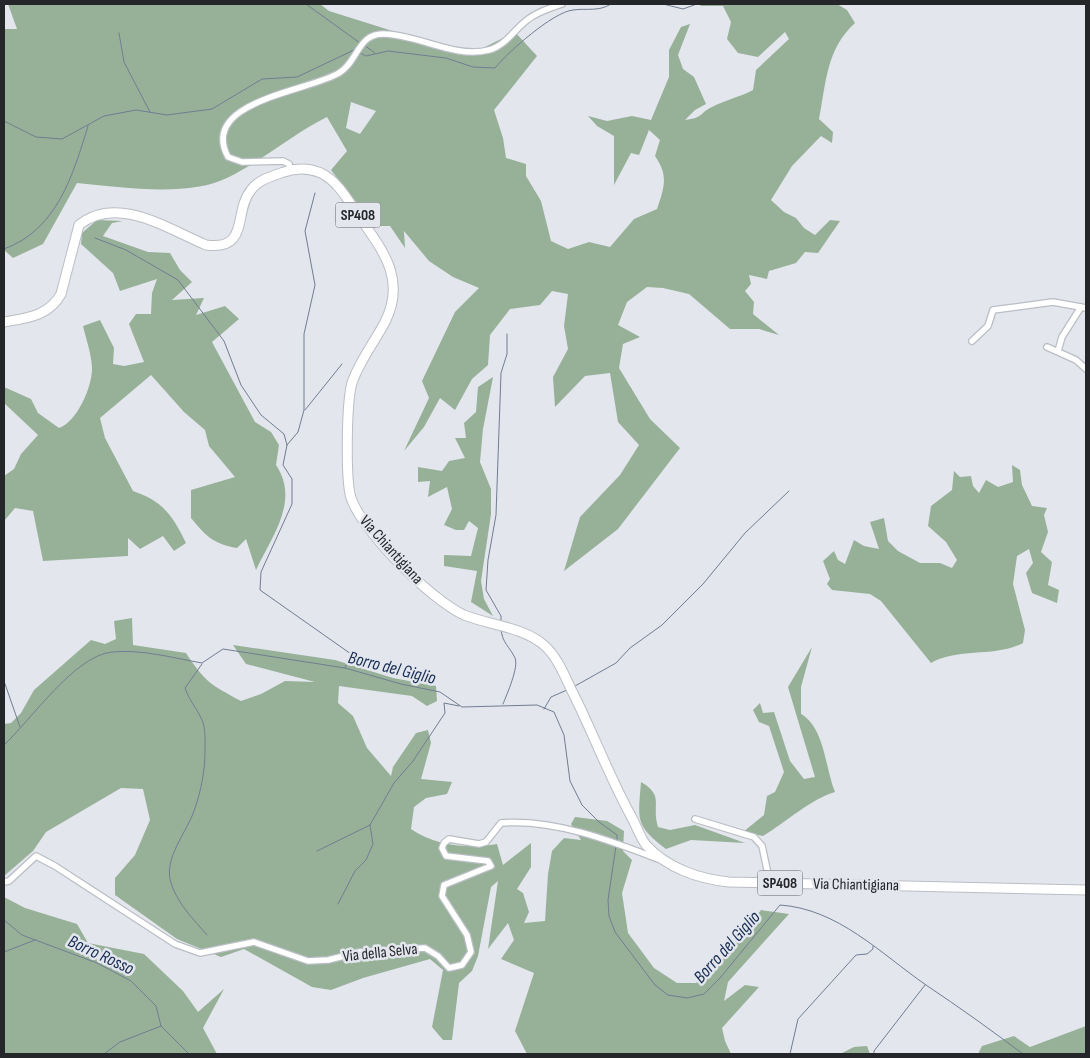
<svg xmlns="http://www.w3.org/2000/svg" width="1090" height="1058" font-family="'Sofia Sans Condensed',sans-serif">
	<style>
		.forest { fill: #97b199; fill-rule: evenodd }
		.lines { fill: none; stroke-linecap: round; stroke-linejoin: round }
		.stream { stroke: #717d91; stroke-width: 1 }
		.street-casing { stroke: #babec4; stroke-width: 8 }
		.primary-casing { stroke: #babec4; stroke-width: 11 }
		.street { stroke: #fff; stroke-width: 5.5 }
		.primary { stroke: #fff; stroke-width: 9 }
		.labels { text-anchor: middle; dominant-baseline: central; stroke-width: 5; stroke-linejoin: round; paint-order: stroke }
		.shield { fill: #e3e6ed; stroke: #5e6064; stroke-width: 1 }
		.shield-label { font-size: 15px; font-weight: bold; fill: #252629 }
		.street-label { font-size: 16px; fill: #252629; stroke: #e3e6ed }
		.water-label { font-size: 18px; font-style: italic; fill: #162c52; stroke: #e3e6ed }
	</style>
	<rect width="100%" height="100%" fill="#e3e6ed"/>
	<path class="forest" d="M8,4H320L329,11L469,55L515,32L537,56L494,110L503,138L506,158L526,164V176L541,201L551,241L568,249L589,242L610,247L634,219L657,209C664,188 669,176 655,156L660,140L649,130L639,155L631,153L614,185V136L597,126L588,116L607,121L632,116L651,120L669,77V50L681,27L690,24L678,55L683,69L694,77L706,104L695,110L685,120C704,118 699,113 712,107C725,100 740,97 753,90L756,70L789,39L785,32L758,57L738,53L727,39L731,22L723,6H700L702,4H837L847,10L855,23C826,49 826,84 819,119L833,132L832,143L821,136L792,166L771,200L784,212L796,218L804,228L815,235L830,220L840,221L818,253L805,252L796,263L769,271L767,279L749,275L751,284L745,291L754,302L753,314L779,335L759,329H730L689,294L663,288L647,287L627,302L618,325L640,337L623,344L619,368L650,419L680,448L618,529L564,571L580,517L620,475L639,445L618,422L610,373L585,376L555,407L553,377L568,349L564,326L568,294L552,291L540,305L510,309L490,335L488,365L472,379L455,410L440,398L424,427L404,451L429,398L422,381L455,312L479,288L453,277L429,261L404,231L405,248L390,226H375L331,170L347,151L327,117C293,134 263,160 229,177C188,198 122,187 77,183L43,244L13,258L4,250V29H17ZM351,102L376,111L360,134L346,128Z
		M97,220L123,221L112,223L103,236L148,252L170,253L180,270L192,282L172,300L204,298L196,315L225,306L239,319L212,342L255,422L271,432L279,445L276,465C300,501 272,536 256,570L246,539L237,548C213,544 205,535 191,518V490L235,477L209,446L205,430L184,412L151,375L100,418L105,438L133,491C163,501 173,516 186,543L174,551L163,536L140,549L128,538V556L43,561L33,511L15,508L4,521V476L14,469L21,454L38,435L4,403V387L31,399L38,413L59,428C77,422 92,387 92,369C92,355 86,339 83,326L100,320L114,348L113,364L124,366L144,362L129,324L136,314H151L152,293L157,279L120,291L113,273L81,244L82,233Z
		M493,377L483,429L480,462L491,489V514L481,581L484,599L493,616L471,602L477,571L444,566V555L471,556L478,528L469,521L464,530H456L444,525L452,509L447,487L428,497L430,481L418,482V467L442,471L449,461L465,458L455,438H466L464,423L476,412L478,387Z
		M1012,465L1020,470L1022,485L1032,506L1047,508L1044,515L1048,532L1041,552L1052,562L1048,585L1059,590L1057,603L1032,593L1026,573L1033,563L1029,549L1017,556L1013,584L1025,630L1023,643C994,658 960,647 931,663L881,601L870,594L832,590L827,584L830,579L823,561L834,551L838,560L845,564L854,540L864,546L879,549L870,522L884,518L888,541L898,551L920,563H940L952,568L957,560L946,542L928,526L931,506L952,490L954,471L960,477L971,476L973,486L979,493L986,480L998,487L1013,482Z
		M132,618L133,645L186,653C205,682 211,685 241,701L261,694L285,681L315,682L246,664L233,645L335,660L393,678L436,686L437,701L427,706L412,696L339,686L338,703L353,716L367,748L391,776L393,767L416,733L428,730L431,743L421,779L452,782L447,794L426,798L414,807L411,829C435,846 469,849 497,844L503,865L531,843V867L517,889L523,893L529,912L524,923L545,921L548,874L552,851L564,838L581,840L571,824L575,817L607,821L624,831L623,851L632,860L622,893L628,933L654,968L677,983H696L712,971L761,910L789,914L728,982L724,1001L745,985L759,987L722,1028L725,1041L731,1054H527L515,1031L534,973L501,959L514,940L508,923L488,949L498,881L491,887L478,956L472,971L459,983L452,1040H443L432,1027L443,970L430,959L363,978L331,990L312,987L244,949L221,957L177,939L115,895V878L135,855L150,820L143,789L121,788L46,832L33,851L4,876V724L11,723L21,713L34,690L91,640L105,644L116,639L114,621Z
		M812,647L801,687V714C825,728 825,768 835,792C811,799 786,822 763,836L743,832L764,815L767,796L775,792L784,772L769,726L759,722L753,710L760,703L763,713L774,712L790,761L804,779L815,777L788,687Z
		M641,782C665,796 651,804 658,827L670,830L695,825L745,843L691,840L666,849C635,825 638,821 641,782Z
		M4,897L25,908L77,924L88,943L144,954L183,991L198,1012L224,989L203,1028L217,1054H4Z
		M1086,1026L1085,1054H978L982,1046L1014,1036L1030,1047Z
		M867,1046L870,1054H840L854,1047Z"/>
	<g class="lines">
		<path class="stream" d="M306,4L360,43
			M663,4L683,9L697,4
			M119,33L124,62L150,112
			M364,45L375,53
			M360,53L366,56L388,51L446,58L473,67L495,68C508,52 553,12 573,10C586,8 599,12 611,4
			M4,121L36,137L62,139L104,116L136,110L167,115L212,109L262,79L297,77L354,50
			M315,193L305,231L315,285L304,334V410L298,432L287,445L283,465L292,479V504L261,572L260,590L351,654L345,668
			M95,238L126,250L178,280L224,341L241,385L261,415L284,434L287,445
			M4,249C57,230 73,175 88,126
			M305,410L342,364
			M501,623V616L486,590L488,560L496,515L501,373L507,354V334
			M501,629C502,643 510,647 515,658C519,667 507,694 503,704
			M202,664L185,688C189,700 196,707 201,718C206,726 205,742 205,752C205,770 201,791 195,808C188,832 161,859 172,886C179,905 194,920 207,935
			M4,681L20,727
			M575,686L616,663L630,648L662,625L703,584L745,533L789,491
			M544,709L551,697L567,690
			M4,745C31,720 74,656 112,652C142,649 173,658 202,663L223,649L345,668L401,684L440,692L462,707L537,705L554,712L564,735L570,781L582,805L599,822L617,835V842
			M616,846L608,900L609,916L615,932L655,985L668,995L687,998L704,994L720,978L780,905C838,909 880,953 926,985C959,1007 991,1030 1023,1054
			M317,851L370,825L394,783L413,761L445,713L444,703L459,706
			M338,904L355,871L366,860L373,844L370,825
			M4,920L22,935L97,963L131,981L156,1006L161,1026L189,1054
			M4,952L35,940
			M104,1054L120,1042L161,1026
			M790,1054L798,1019L856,955L867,954L873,949V946
			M874,1054V1051L925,985"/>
		<g class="street-casing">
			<path id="street" d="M290,170L289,164L283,161L242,162L228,157C198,101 310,91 339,73C358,62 358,32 385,34C419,35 455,59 489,50C505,46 515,29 527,20C537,12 550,8 562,4
				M972,341L988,326L993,310L1053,302L1086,308
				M1047,347L1076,360L1086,369
				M1058,351L1062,337L1081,307
				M695,819L754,837L762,846L770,883
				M4,882L9,881L36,856L55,866L175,944L200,953L254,942L308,961L328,960L360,952L425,948L438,956L449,968L462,965L471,952L467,935L442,896L444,885L491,866L488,861L446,856L442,848L444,843L449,839L479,844L486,842L501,823C554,819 609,840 658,859"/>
		</g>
		<g class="primary-casing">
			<path id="primary" d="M4,322C27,318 49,316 61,294L79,225C117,194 168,229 206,245C250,251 233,212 251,190C258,180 272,176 284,172C296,168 309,168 321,173C339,182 349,202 360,218C384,252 406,280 385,322C375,341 361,359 353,380C346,397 346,474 350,494C357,527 432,601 464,615C489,625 524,627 545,646C558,658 565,677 573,693C593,733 609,776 631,816C636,825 640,837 646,845C667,868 699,879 729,882L1086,890"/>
		</g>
		<use href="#street" class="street"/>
		<use href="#primary" class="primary"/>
	</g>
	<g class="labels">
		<g class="shield">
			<rect x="335.5" y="202.5" width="45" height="25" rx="4"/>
			<rect x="757.5" y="870.5" width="45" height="25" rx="4"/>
		</g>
		<g class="shield-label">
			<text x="358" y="215">SP408</text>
			<text x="780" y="883">SP408</text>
		</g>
		<g class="street-label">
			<text transform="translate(391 550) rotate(48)">Via Chiantigiana</text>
			<text transform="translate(856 885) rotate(1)">Via Chiantigiana</text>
			<text transform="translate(380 953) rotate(-6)">Via della Selva</text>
		</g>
		<g class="water-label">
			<text transform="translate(392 668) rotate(14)">Borro del Giglio</text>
			<text transform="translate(727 947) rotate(-48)">Borro del Giglio</text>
			<text transform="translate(101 955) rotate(25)">Borro Rosso</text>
		</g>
	</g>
	<rect width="1090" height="1058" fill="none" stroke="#252629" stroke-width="10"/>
</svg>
